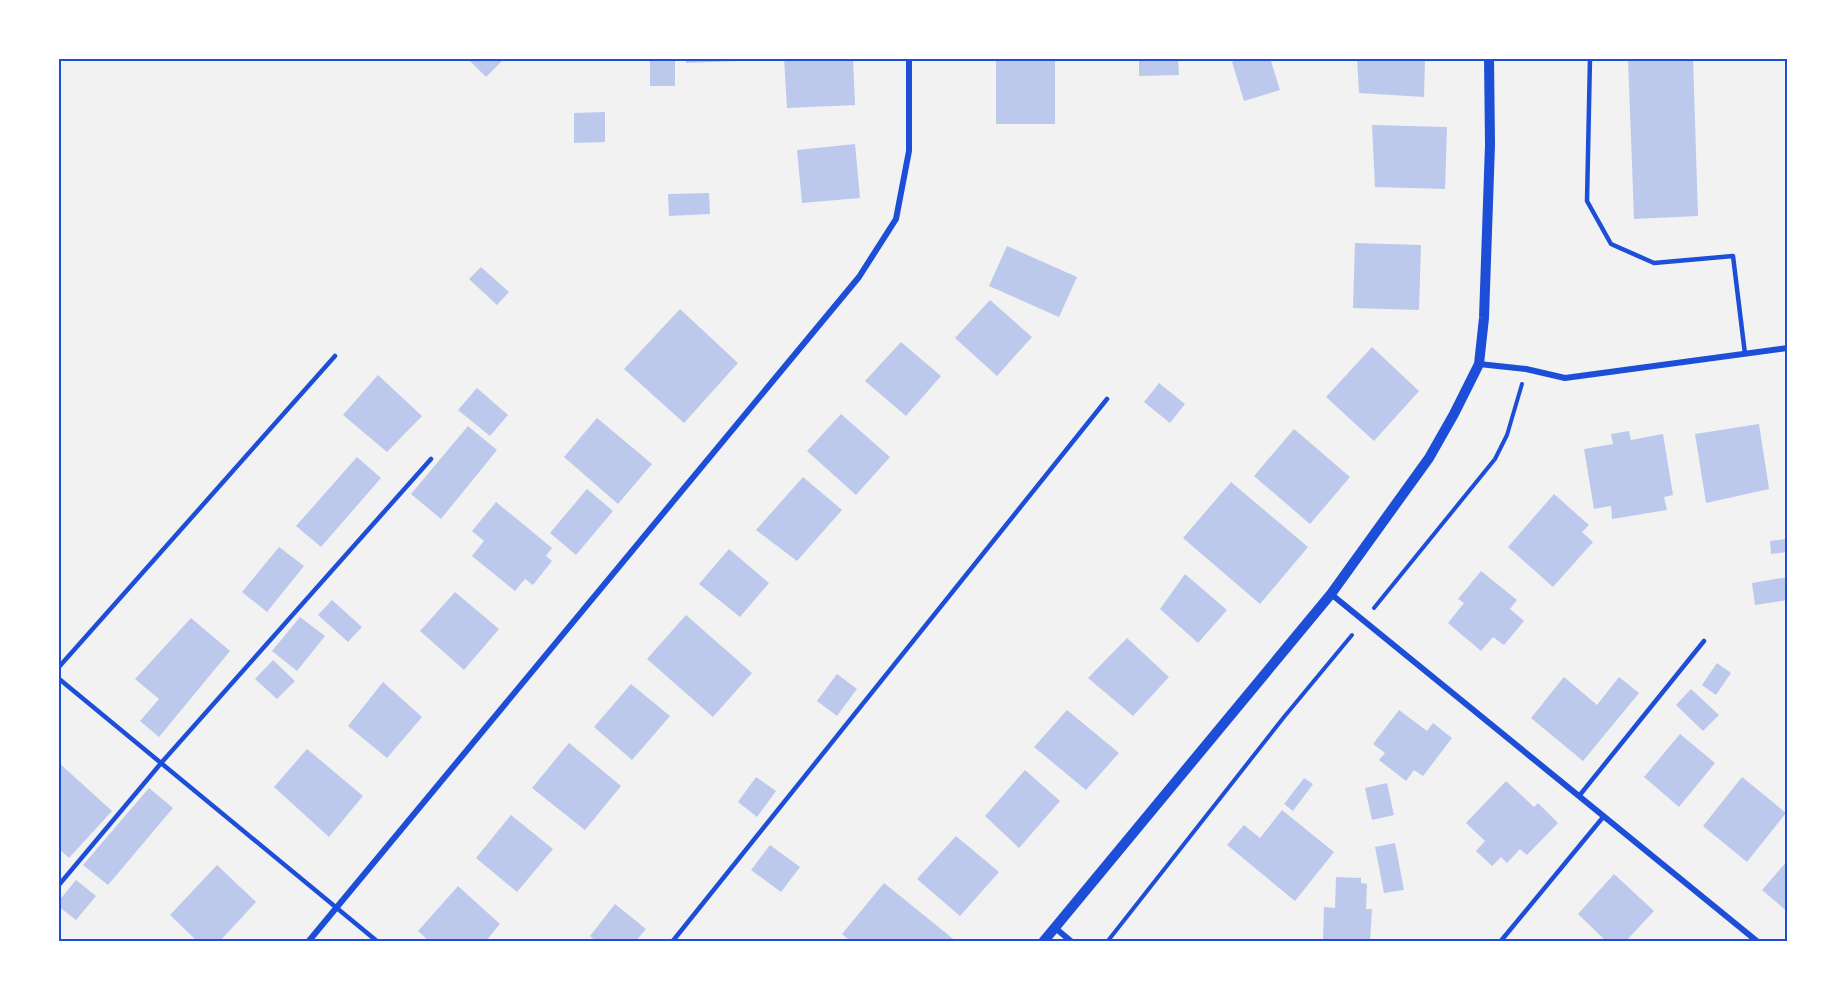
<svg xmlns="http://www.w3.org/2000/svg" width="1846" height="1000" font-family="Overpass,sans-serif">
	<style>
		.building { fill: #bdc9ec }
		.lines { fill: none; stroke-linecap: round; stroke-linejoin: round }
		.path { stroke: #1d4ed8; stroke-width: 4 }
		.service { stroke: #1d4ed8; stroke-width: 4.5 }
		.minor { stroke: #1d4ed8; stroke-width: 6 }
		.tertiary { stroke: #1d4ed8; stroke-width: 10 }
		.neatline { fill: none; stroke: #1d4ed8; stroke-width: 2 }
	</style>
	<rect width="100%" height="100%" fill="#f2f2f2"/>
	<path class="building" d="M467,58H505L486,77Z
		M650,58H675V86H650Z
		M686,58H767V60L686,63Z
		M784,58H853L855,105L787,108Z
		M1139,58H1178L1179,75L1139,76Z
		M1242,58H1270L1280,90L1244,101L1232,62Z
		M1357,58H1425L1424,97L1359,93Z
		M1628,58H1693L1698,216L1634,219Z
		M996,60L1055,61V124H996Z
		M605,112V142L574,143V113Z
		M1372,125L1447,127L1445,189L1375,187Z
		M855,144L860,198L802,203L797,150Z
		M709,193L710,214L669,216L668,194Z
		M1355,243L1421,245L1419,310L1353,308Z
		M1007,246L1077,277L1059,317L989,286Z
		M481,267L509,292L497,305L469,279Z
		M990,300L1032,337L997,376L955,338Z
		M680,309L738,363L684,423L624,369Z
		M901,342L941,376L906,416L865,381Z
		M1372,347L1419,391L1374,441L1326,397Z
		M378,375L422,416L387,452L343,415Z
		M1159,383L1185,404L1170,423L1144,402Z
		M477,388L508,415L490,436L458,410Z
		M841,414L890,457L856,495L807,451Z
		M597,418L652,464L618,504L564,457Z
		M1759,424L1769,489L1706,503L1695,434Z
		M468,426L497,450L441,519L411,494Z
		M1294,429L1350,477L1310,524L1254,476Z
		M1629,431L1631,440L1663,434L1673,495L1664,497L1667,510L1612,519L1611,506L1594,509L1584,449L1613,444L1611,434Z
		M357,457L381,478L321,547L296,526Z
		M803,477L842,510L797,561L756,530Z
		M1231,482L1308,547L1260,604L1183,538Z
		M587,489L613,511L576,555L550,533Z
		M1554,494L1589,525L1582,532L1593,542L1553,587L1508,547Z
		M496,502L552,548L546,556L552,561L533,585L525,579L515,591L472,556L484,541L472,531Z
		M1785,539L1787,552L1771,554L1770,541Z
		M279,547L304,566L267,612L242,592Z
		M729,549L769,583L740,617L699,584Z
		M1481,571L1517,600L1510,609L1524,621L1504,645L1493,637L1481,651L1448,623L1464,603L1458,599Z
		M1185,574L1227,610L1198,643L1160,609Z
		M1788,577V600L1755,605L1752,583Z
		M455,592L499,629L464,670L420,631Z
		M332,600L362,627L348,642L318,615Z
		M686,615L752,673L713,717L647,659Z
		M300,617L325,636L297,671L272,651Z
		M191,618L230,651L159,737L140,721L159,699L135,679Z
		M1127,638L1169,677L1133,716L1088,678Z
		M273,660L295,681L277,699L255,679Z
		M1717,663L1731,673L1716,695L1702,685Z
		M837,674L857,689L837,716L817,701Z
		M1564,677L1597,705L1619,677L1639,693L1583,761L1531,718Z
		M383,682L422,717L387,758L348,726Z
		M631,684L670,716L632,760L594,727Z
		M1691,689L1719,715L1703,731L1676,705Z
		M1067,710L1119,753L1086,790L1034,747Z
		M1399,710L1427,731L1433,723L1452,738L1423,776L1414,770L1406,781L1379,760L1385,753L1373,744Z
		M1680,734L1715,763L1679,807L1644,777Z
		M569,743L621,786L585,830L532,788Z
		M307,749L363,796L329,837L274,787Z
		M58,762L112,811L69,858L58,848Z
		M1025,770L1060,801L1019,848L985,816Z
		M756,777L776,791L757,817L738,802Z
		M1742,777L1786,813L1747,862L1703,826Z
		M1304,778L1313,784L1293,811L1284,804Z
		M1506,781L1534,807L1538,803L1558,823L1527,855L1520,849L1507,863L1501,857L1492,866L1476,851L1485,841L1466,823Z
		M1387,783L1394,815L1372,820L1365,788Z
		M149,788L173,808L108,885L83,865Z
		M1282,810L1334,852L1295,901L1227,845L1244,825L1260,838Z
		M511,815L553,849L517,892L476,858Z
		M956,836L999,872L960,916L917,879Z
		M1395,843L1404,890L1384,893L1375,847Z
		M770,845L800,867L781,892L751,870Z
		M1788,860V912L1762,890Z
		M217,865L256,902L219,942H198L170,915Z
		M1614,874L1654,911L1625,942H1607L1578,914Z
		M1336,877L1361,878V883L1367,884L1366,909H1372L1370,942L1323,940L1324,907L1335,908Z
		M76,880L96,896L76,920L58,906V902Z
		M884,883L957,942H851L842,934Z
		M458,886L500,924L485,942H430L418,931Z
		M615,904L646,929L635,942H597L590,936Z"/>
	<g class="lines">
		<path class="path" d="M1374,608L1495,459L1507,435L1522,384
			M1107,942L1284,717L1352,635"/>
		<path class="service" d="M1590,58L1587,201L1611,244L1654,263L1733,256L1745,354
			M58,668L335,356
			M58,678L378,942
			M1579,796L1704,641
			M58,886L162,762L431,459
			M672,942L1107,399
			M1500,942L1604,816"/>
		<path class="minor" d="M1479,364L1526,369L1565,378L1788,348
			M1331,594L1758,942
			M1054,927L1072,942
			M308,942L859,277L896,219L909,151V58"/>
		<path class="tertiary" d="M1043,942L1331,594L1429,458L1454,414L1479,364L1484,318L1490,145L1489,58"/>
	</g>
	<rect width="1846" height="1000" fill="none" stroke="#ffffff" stroke-width="120"/>
	<rect x="60" y="60" width="1726" height="880" class="neatline"/>
</svg>
